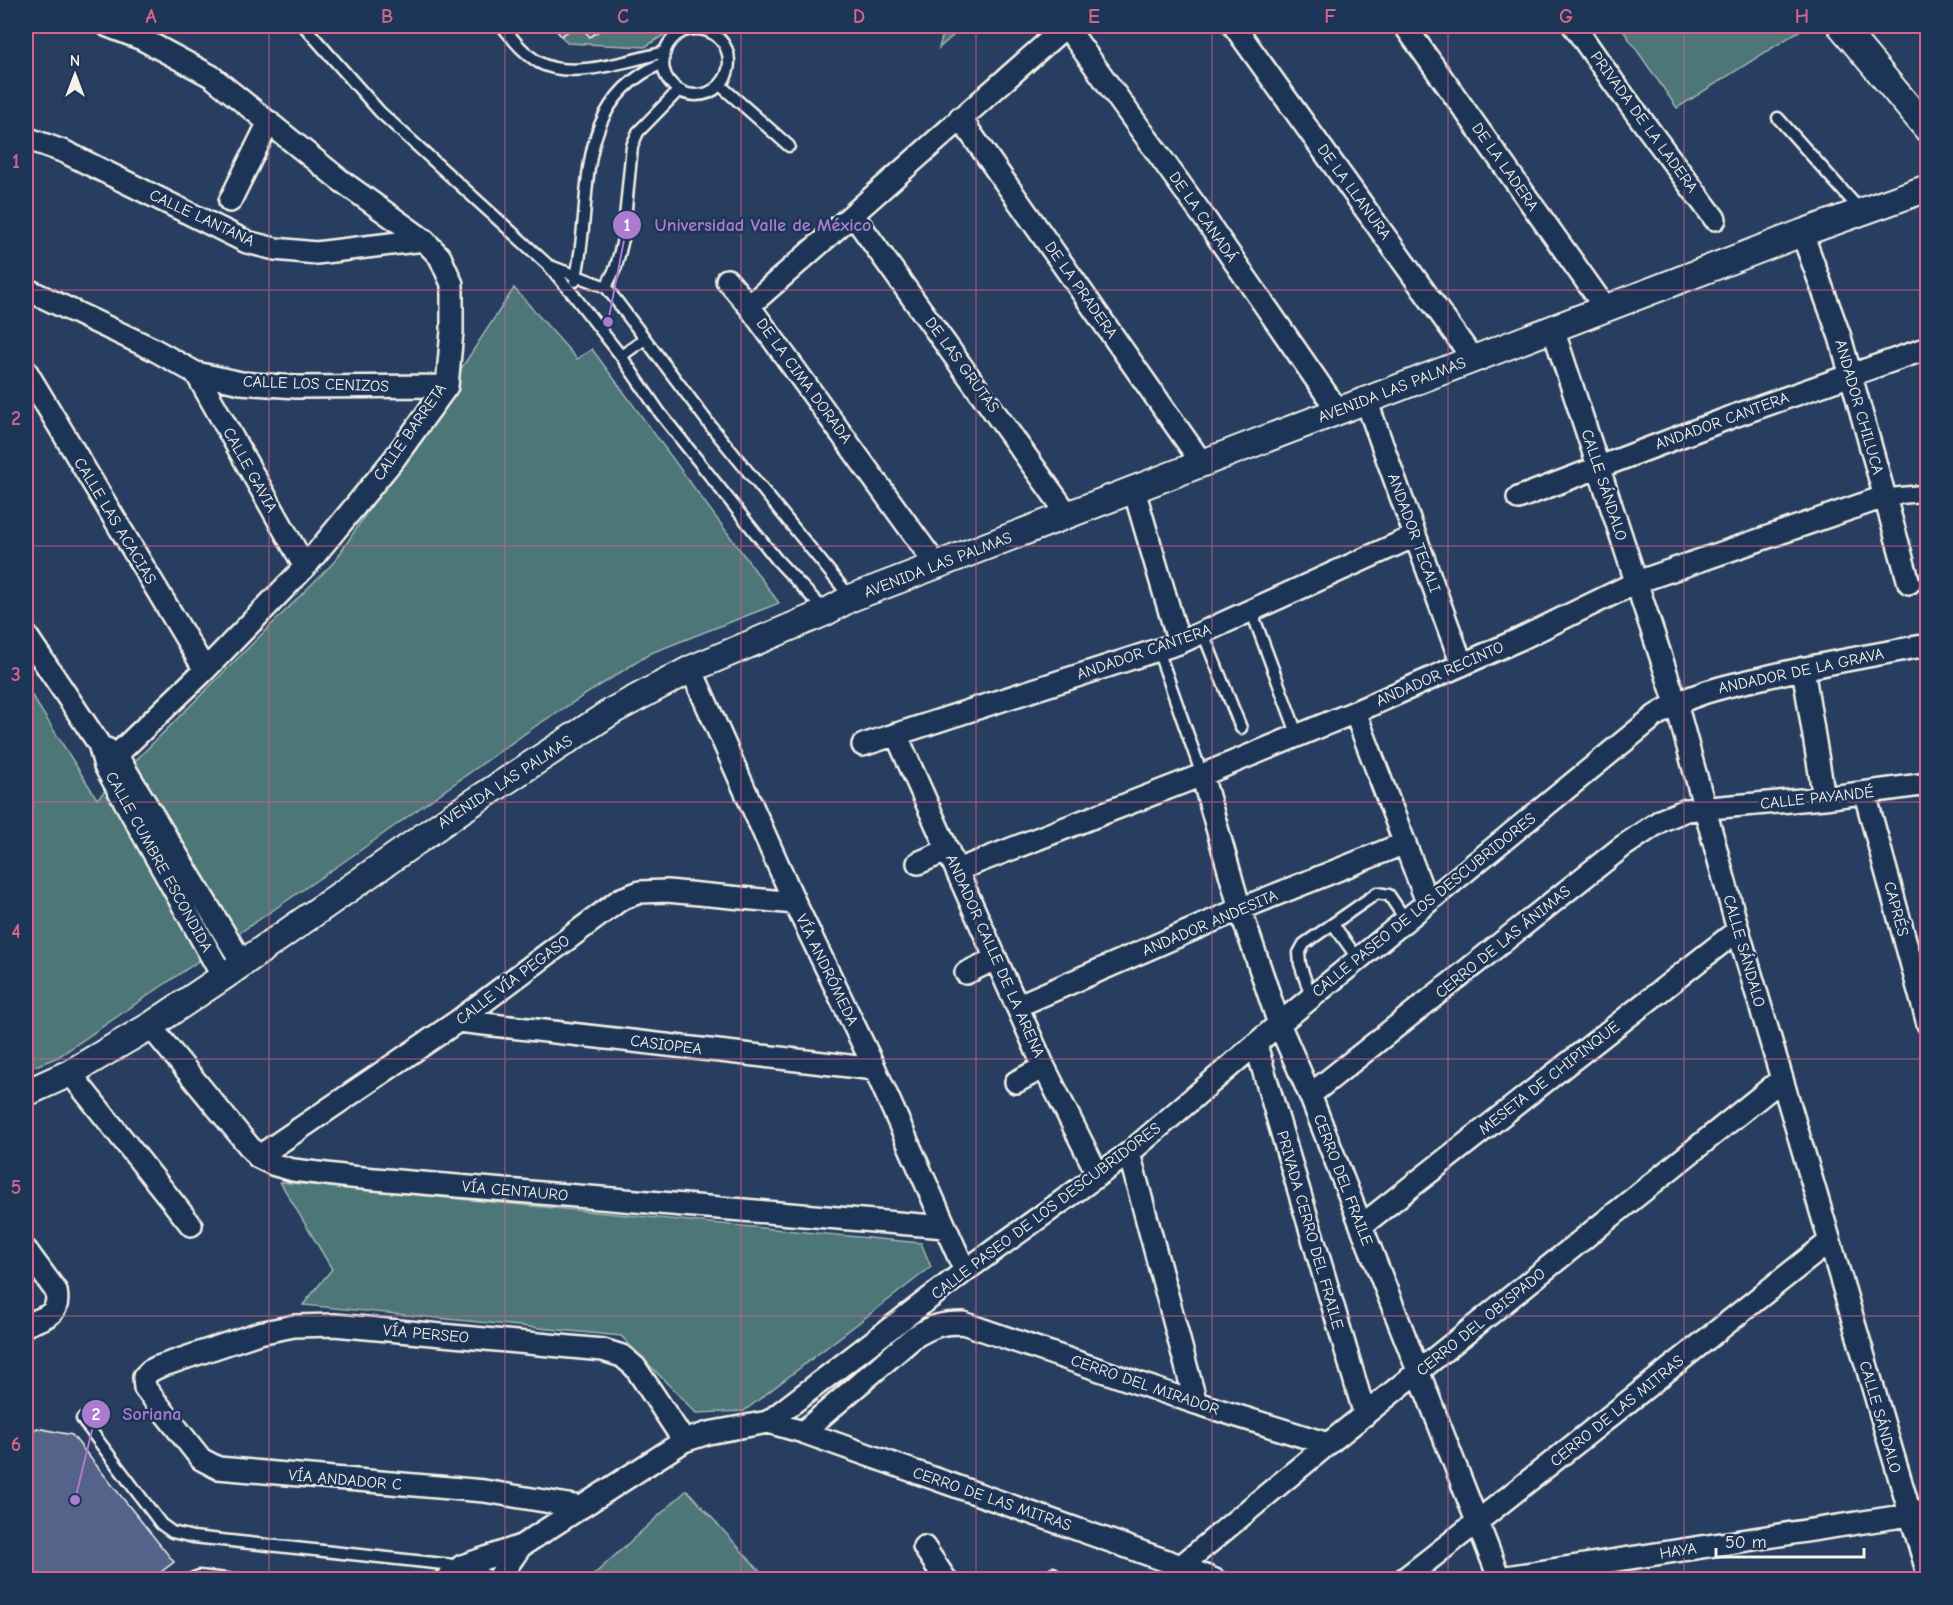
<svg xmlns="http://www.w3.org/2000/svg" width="1953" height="1605" font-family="'Comic Neue',sans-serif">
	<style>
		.green { fill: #4e7679; stroke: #a1b4b0; stroke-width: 1.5 }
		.building { fill: #55638a; stroke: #f4f1e8; stroke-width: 1.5 }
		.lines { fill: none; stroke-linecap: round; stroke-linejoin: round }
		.service-casing { stroke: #f4f1e8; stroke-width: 15 }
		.pedestrian-casing { stroke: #f4f1e8; stroke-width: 20 }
		.minor-casing { stroke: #f4f1e8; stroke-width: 26 }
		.tertiary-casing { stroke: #f4f1e8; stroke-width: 30 }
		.service { stroke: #1d3557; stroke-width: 10 }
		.pedestrian { stroke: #1d3557; stroke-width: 15 }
		.minor { stroke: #1d3557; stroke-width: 21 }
		.tertiary { stroke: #1d3557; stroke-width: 26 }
		.grid { fill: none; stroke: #d4648c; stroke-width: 1.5; stroke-opacity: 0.55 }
		.labels { text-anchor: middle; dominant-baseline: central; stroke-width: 5; stroke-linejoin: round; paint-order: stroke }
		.street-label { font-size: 16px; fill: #f4f1e8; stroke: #1d3557 }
		.leader { fill: none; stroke: #ab7bcf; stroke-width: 2 }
		.callout-dot { fill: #ab7bcf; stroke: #1d3557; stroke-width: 2 }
		.mark-label { font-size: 18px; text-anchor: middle; font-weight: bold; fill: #fff }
		.callout-label { font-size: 18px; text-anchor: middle; font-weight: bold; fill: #ab7bcf; stroke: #1d3557; stroke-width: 5; stroke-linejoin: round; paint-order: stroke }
		.neatline { fill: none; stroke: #d4648c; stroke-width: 2 }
		.grid-label { font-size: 20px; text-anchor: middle; font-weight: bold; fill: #d4648c }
	</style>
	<rect width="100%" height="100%" fill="#283e61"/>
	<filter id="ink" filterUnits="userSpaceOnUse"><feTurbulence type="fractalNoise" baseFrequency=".0167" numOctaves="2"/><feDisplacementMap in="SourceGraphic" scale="12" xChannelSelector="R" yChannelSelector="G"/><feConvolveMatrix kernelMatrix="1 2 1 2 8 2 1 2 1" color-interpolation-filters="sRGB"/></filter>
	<g filter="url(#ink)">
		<path class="green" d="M553,26H678L645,47L567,43Z
			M945,26H964L939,48Z
			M1620,26H1807L1677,108Z
			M514,288L577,359L592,349L779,603L651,653L537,725L355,854L58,1057L26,1070V686L97,799L335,561Z
			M280,1182L921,1243L931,1267L744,1411L696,1413L621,1336L303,1305L332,1269Z
			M687,1490L767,1579H589Z"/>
		<path class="building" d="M553,26H576L561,36Z
			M580,26H606L590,37Z
			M37,1428L72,1435L174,1562L157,1575L162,1580H26V1437Z"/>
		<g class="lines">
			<g class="service-casing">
				<path id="service" d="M304,26L380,112L548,265L572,293L621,356L660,413L777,560L826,612
					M502,26C513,39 522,52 538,62C570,81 630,60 665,52
					M663 62a33 33 0 1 1 66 0a33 33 0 1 1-66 0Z
					M720,85L789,146
					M1778,118L1861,211
					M550,266L606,287L710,425L851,598
					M575,281C595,201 568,103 663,63
					M606,287L616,267L623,239L632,146L638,132L679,90
					M621,356L645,339
					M1251,610L1298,736
					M1203,633L1241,728
					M1158,650L1202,775
					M1333,924L1358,959
					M1311,997L1300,964L1299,953L1304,944L1377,893L1389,895L1405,919
					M82,1419L161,1524L172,1532L193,1537L462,1566L497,1579
					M189,1580L199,1576L236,1580
					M1051,1580L1053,1573"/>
			</g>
			<g class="pedestrian-casing">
				<path id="pedestrian" d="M1884,497L1928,493"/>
			</g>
			<g class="minor-casing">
				<path id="minor" d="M1066,26L1203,216L1338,411
					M1234,26L1473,359
					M1405,26L1606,309
					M1574,26L1614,83L1715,219
					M960,118L1202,463
					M26,138L65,152L247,242L275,249L316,253L424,240
					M230,201L269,122
					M853,215L1069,516
					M1802,233L1840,337L1909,583
					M727,280L749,306L937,566
					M26,289L153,349L196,373L241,383L296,387L447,386
					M749,306L1066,26
					M1553,329L1676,703L1738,930L1928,1574
					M26,371L205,670
					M196,373L305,567
					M1366,400L1462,665
					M1134,490L1179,643
					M1518,498L1734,416L1928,348
					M26,635L99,744L105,766L223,977
					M1803,668L1824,798
					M691,669L795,903L875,1069L965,1271
					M1355,712L1427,902
					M896,734L1044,1067L1098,1175
					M863,745L1179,643L1415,536
					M107,749L117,756L243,964
					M105,766L205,670L305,567L394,459L447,386L452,331V284L440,257L424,240L340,180L211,76L142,39L108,26
					M1202,775L1240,909L1279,1024L1310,1095L1500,1580
					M1865,794L1928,1024
					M918,863L948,850
					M957,870L1202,775L1355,712L1520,639L1637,582L1884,497
					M966,973L995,959
					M1017,1006L1240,909L1405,843
					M458,1021L875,1069
					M150,1026L258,1157L275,1165L293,1170L351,1177L945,1227
					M1256,1045L1365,1415
					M70,1073L191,1225
					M1016,1082L1044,1067
					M1310,1095L1622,847L1662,820L1686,810L1824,798L1928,784
					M1129,1153L1196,1403
					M258,1157L458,1021L621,899L640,892L667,891L795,903
					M1361,1226L1738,930
					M26,1250L56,1291C61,1316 44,1317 26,1325
					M768,1422L803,1432L1181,1566L1215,1580
					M803,1432L914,1337C933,1326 941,1323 963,1323L1196,1403L1328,1444
					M581,1507L484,1491L218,1468L201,1459L145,1388L144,1377L150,1371L158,1367L259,1333L294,1326L334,1325L603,1350L622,1356L635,1367L684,1441
					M924,1547L946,1580
					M1181,1566L1328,1444L1781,1080
					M1500,1578L1909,1515L1928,1510
					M445,1580L462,1566L521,1546L684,1441L708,1433L768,1422L965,1271L1129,1153L1279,1024L1655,716C1690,693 1726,686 1766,677C1819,664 1873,655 1928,645
					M497,1580L521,1546
					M1403,1580L1477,1522L1829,1242"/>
			</g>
			<g class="tertiary-casing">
				<path id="tertiary" d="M1841,26L1928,130
					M26,1093L70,1073L150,1026L223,977L457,813L614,710L691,669L826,612L851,598L1802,233L1928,188"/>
			</g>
			<use href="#service" class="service"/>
			<use href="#pedestrian" class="pedestrian"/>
			<use href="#minor" class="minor"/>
			<use href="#tertiary" class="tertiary"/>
		</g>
	</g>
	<path class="grid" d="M269,26V1580M505,26V1580M741,26V1580M976,26V1580M1212,26V1580M1448,26V1580M1684,26V1580M26,290H1928M26,546H1928M26,802H1928M26,1059H1928M26,1316H1928"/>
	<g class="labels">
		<g class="street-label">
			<text transform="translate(1644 122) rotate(54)">PRIVADA DE LA LADERA</text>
			<text transform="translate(1505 167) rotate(55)">DE LA LADERA</text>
			<text transform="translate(1354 192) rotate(54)">DE LA LLANURA</text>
			<text transform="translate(1203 217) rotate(55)">DE LA CANADÁ</text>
			<text transform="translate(202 218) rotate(25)">CALLE LANTANA</text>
			<text transform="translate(1081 290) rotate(55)">DE LA PRADERA</text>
			<text transform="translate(962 365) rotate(54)">DE LAS GRUTAS</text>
			<text transform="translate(804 381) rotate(54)">DE LA CIMA DORADA</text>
			<text transform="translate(316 384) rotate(2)">CALLE LOS CENIZOS</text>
			<text transform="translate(1392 390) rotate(-21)">AVENIDA LAS PALMAS</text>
			<text transform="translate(1859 407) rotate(74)">ANDADOR CHILUCA</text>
			<text transform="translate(1722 421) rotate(-20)">ANDADOR CANTERA</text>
			<text transform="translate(410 432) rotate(-55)">CALLE BARRETA</text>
			<text transform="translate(250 470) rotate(61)">CALLE GAVIA</text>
			<text transform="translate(1604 485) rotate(72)">CALLE SÁNDALO</text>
			<text transform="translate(115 521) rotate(59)">CALLE LAS ACACIAS</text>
			<text transform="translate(1414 533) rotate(70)">ANDADOR TECALI</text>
			<text transform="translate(938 565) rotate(-21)">AVENIDA LAS PALMAS</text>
			<text transform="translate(1144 652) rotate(-19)">ANDADOR CANTERA</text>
			<text transform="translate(1801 671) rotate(-12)">ANDADOR DE LA GRAVA</text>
			<text transform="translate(1440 674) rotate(-24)">ANDADOR RECINTO</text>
			<text transform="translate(505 782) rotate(-33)">AVENIDA LAS PALMAS</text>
			<text transform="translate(1817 798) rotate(-6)">CALLE PAYANDÉ</text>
			<text transform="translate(159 862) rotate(61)">CALLE CUMBRE ESCONDIDA</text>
			<text transform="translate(1424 905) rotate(-39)">CALLE PASEO DE LOS DESCUBRIDORES</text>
			<text transform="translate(1896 909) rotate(75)">CAPRÉS</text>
			<text transform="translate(1210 923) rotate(-23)">ANDADOR ANDESITA</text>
			<text transform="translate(1503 942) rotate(-39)">CERRO DE LAS ÁNIMAS</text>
			<text transform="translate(1744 951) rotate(74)">CALLE SÁNDALO</text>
			<text transform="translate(995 956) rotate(66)">ANDADOR CALLE DE LA ARENA</text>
			<text transform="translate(827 970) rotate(64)">VÍA ANDRÓMEDA</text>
			<text transform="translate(513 980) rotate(-37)">CALLE VÍA PEGASO</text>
			<text transform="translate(666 1045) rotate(7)">CASIOPEA</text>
			<text transform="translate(1549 1078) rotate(-38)">MESETA DE CHIPINQUE</text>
			<text transform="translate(1343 1180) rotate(69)">CERRO DEL FRAILE</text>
			<text transform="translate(515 1191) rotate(5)">VÍA CENTAURO</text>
			<text transform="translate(1046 1211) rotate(-37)">CALLE PASEO DE LOS DESCUBRIDORES</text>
			<text transform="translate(1310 1230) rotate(74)">PRIVADA CERRO DEL FRAILE</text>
			<text transform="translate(1481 1322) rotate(-39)">CERRO DEL OBISPADO</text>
			<text transform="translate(426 1334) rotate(5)">VÍA PERSEO</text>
			<text transform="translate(1145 1385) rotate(19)">CERRO DEL MIRADOR</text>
			<text transform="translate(1617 1411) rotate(-39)">CERRO DE LAS MITRAS</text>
			<text transform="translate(1880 1417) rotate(74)">CALLE SÁNDALO</text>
			<text transform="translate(345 1480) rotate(5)">VÍA ANDADOR C</text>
			<text transform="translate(992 1499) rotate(19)">CERRO DE LAS MITRAS</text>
			<text transform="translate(1678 1551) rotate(-9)">HAYA</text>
		</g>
	</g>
	<path class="leader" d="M608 322L627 225M75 1500L96 1414"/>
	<g class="callout-dot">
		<circle cx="608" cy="322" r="6"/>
		<circle cx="75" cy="1500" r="6"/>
		<circle cx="627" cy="225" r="15"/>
		<circle cx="96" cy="1414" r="15"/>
	</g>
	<g class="mark-label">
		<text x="627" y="231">1</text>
		<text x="96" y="1420">2</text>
	</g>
	<g class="callout-label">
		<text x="763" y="231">Universidad Valle de México</text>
		<text x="152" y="1420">Soriana</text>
	</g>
	<rect width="1953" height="1605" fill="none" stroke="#1d3557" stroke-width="66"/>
	<g transform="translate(75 75)" stroke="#1d3557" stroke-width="4.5" paint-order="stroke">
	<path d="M0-4.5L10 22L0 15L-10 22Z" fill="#f4f1e8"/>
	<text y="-9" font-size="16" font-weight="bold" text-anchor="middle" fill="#f4f1e8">N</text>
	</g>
	<path d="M1716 1548v9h148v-9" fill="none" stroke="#f4f1e8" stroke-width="3"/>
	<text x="1725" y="1548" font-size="18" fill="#f4f1e8" stroke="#1d3557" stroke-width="4.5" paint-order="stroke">50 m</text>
	<rect x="33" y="33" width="1887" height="1539" class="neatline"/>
	<g class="grid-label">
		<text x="151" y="23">A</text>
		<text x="387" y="23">B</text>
		<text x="623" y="23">C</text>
		<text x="859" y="23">D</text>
		<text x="1094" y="23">E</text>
		<text x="1330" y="23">F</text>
		<text x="1566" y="23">G</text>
		<text x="1802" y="23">H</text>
		<text x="16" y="168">1</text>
		<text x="16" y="425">2</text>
		<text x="16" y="681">3</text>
		<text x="16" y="938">4</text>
		<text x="16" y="1194">5</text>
		<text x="16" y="1451">6</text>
	</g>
</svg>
